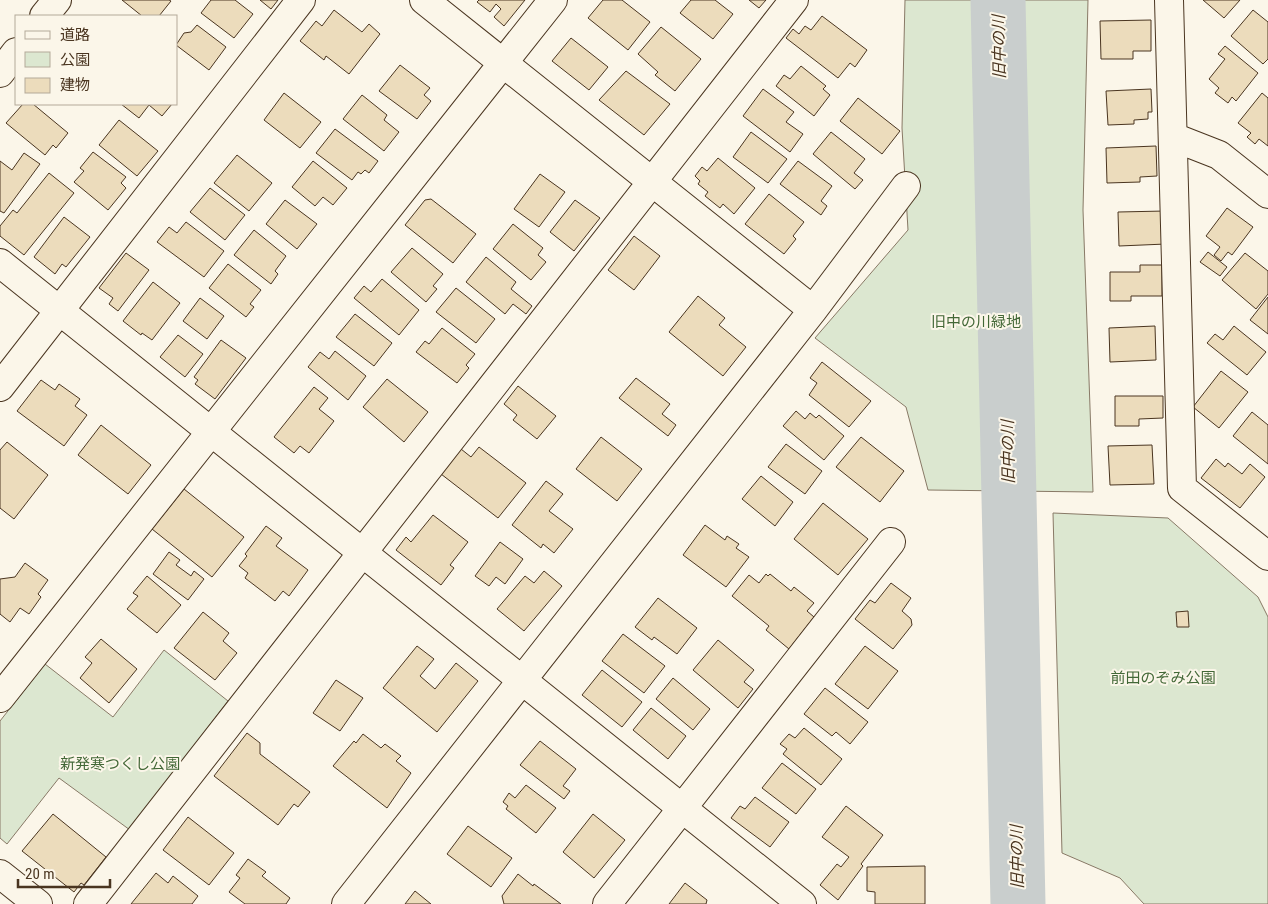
<svg xmlns="http://www.w3.org/2000/svg" width="1268" height="904" font-family="'Roboto Condensed','Noto Sans JP',sans-serif">
	<style>
		.green { fill: #dce7d0; stroke: #887966 }
		.lines { fill: none; stroke-linecap: round; stroke-linejoin: round }
		.river { stroke: #c9cecd; stroke-width: 55 }
		.building { fill: #ecdcbc; stroke: #4a3520 }
		.minor-casing { stroke: #4a3520; stroke-width: 30 }
		.minor { stroke: #fbf6e9; stroke-width: 28 }
		.labels { text-anchor: middle; dominant-baseline: central; stroke-width: 4; stroke-linejoin: round; paint-order: stroke }
		.park-label { font-size: 15px; fill: #436837; stroke: #fbf6e9 }
		.water-label { font-size: 16px; font-style: italic; fill: #4a3520; stroke: #fbf6e9 }
	</style>
	<rect width="100%" height="100%" fill="#fbf6e9"/>
	<path class="green" d="M905,0H1088L1083,210L1093,492L928,490L906,407L815,338L908,230L902,128Z
		M1053,513L1168,518L1258,597L1268,617V904H1144L1120,878L1062,853Z
		M164,650L228,701L130,830L59,778L7,844L0,838V721L45,664L113,717Z"/>
	<g class="lines">
		<path class="river" d="M998,0L1018,904"/>
	</g>
	<path class="building" d="M122,0H169L171,1L159,16H142Z
		M211,0H235L253,14L234,38L201,13Z
		M260,0H278L271,9Z
		M479,0H525L504,26L494,17L501,9L496,4L490,12L477,2Z
		M603,0H622L650,22L628,50L588,18Z
		M691,0H715L733,14L713,39L680,13Z
		M749,0H766L759,8Z
		M1203,0H1240L1224,18Z
		M334,10L362,32L369,24L380,34L349,74L326,56L324,60L300,41L316,21L322,26Z
		M1253,10L1268,22V59L1263,64L1231,36Z
		M822,16L867,50L855,67L850,63L838,78L786,38L793,29L799,34L805,26L811,30Z
		M1151,20V51H1133V59H1101L1100,21Z
		M197,25L226,47L209,70L176,45L184,33L191,32Z
		M661,27L701,59L675,91L655,75L658,72L638,54Z
		M571,38L608,67L589,90L552,61Z
		M1225,46L1258,73L1236,101L1232,97L1228,103L1215,93L1219,88L1209,79L1225,59L1218,54Z
		M400,65L430,88L424,95L431,101L417,119L379,91Z
		M801,66L826,86L823,89L830,95L814,116L776,86L784,75L790,79Z
		M626,71L670,104L644,135L599,100Z
		M763,89L794,112L786,122L803,134L790,152L743,116Z
		M1151,89L1152,112H1148V119L1134,120V124L1108,125L1106,91Z
		M284,93L321,122L300,148L264,120Z
		M1262,93L1268,98V146L1259,139L1255,144L1247,137L1251,133L1238,123Z
		M362,95L387,115L384,120L399,132L384,151L343,119Z
		M858,98L900,131L882,154L840,121Z
		M23,104H33L68,133L56,148L53,145L45,155L6,123Z
		M121,104H172L162,116L149,105L139,118Z
		M119,120L158,151L137,176L99,145Z
		M335,129L378,161L369,173L365,170L361,174L358,172L352,180L316,153Z
		M751,132L787,159L768,183L733,157Z
		M831,132L865,159L854,173L863,180L855,189L813,154Z
		M1156,146L1157,176L1140,177V182L1107,183L1106,148Z
		M93,152L126,177L121,183L126,188L108,210L74,182L84,171L80,168Z
		M24,153L40,164L4,213L0,211V161L12,170Z
		M237,155L272,183L249,211L214,183Z
		M718,158L755,188L734,214L723,204L720,208L705,196L708,192L698,184L700,181L695,176L702,167L707,171Z
		M313,161L347,188L333,205L323,197L315,206L292,187Z
		M798,161L832,186L821,201L827,206L821,215L780,184Z
		M49,173L74,193L24,255L0,236V226L13,210L17,213Z
		M540,174L565,192L539,227L514,209Z
		M210,188L245,215L225,240L190,212Z
		M769,194L804,222L793,236L796,239L784,254L745,224Z
		M431,199L476,234L453,263L405,225L425,200Z
		M285,200L317,224L297,249L266,224Z
		M575,200L600,218L574,251L550,232Z
		M1227,208L1253,227L1232,255L1228,252L1221,261L1214,255L1220,247L1206,236Z
		M1165,211L1166,244L1119,246L1118,212Z
		M64,217L90,237L66,267L62,264L55,274L34,257Z
		M186,222L224,251L204,277L157,242L169,227L177,233Z
		M513,224L543,248L538,255L546,262L531,280L493,249Z
		M254,230L286,256L275,271L278,274L271,284L234,255Z
		M634,236L660,256L634,290L608,270Z
		M412,248L443,274L433,286L437,289L426,302L391,272Z
		M1208,252L1227,267L1220,276L1200,262Z
		M126,253L149,270L118,311L109,304L113,298L99,288Z
		M1245,253L1268,271V294L1256,309L1222,280Z
		M486,257L516,282L511,289L532,306L526,314L513,304L505,314L466,282Z
		M228,264L261,290L250,304L254,307L246,317L209,288Z
		M1140,265H1162V296H1131V301H1110V272H1140Z
		M382,279L419,310L399,335L354,298L364,286L371,292Z
		M153,282L180,303L152,340L142,333L141,335L123,321Z
		M456,288L495,319L476,343L436,312Z
		M698,296L725,318L719,325L746,347L723,376L669,332Z
		M1268,297V334L1250,320Z
		M200,298L224,316L207,339L183,321Z
		M355,314L392,343L374,366L336,337Z
		M1155,326L1156,360L1110,362L1109,328Z
		M1234,326L1266,352L1247,375L1207,343L1215,334L1223,340Z
		M442,328L475,354L466,365L469,368L457,383L416,352L425,341L429,344Z
		M178,335L203,354L185,377L160,357Z
		M221,340L246,358L215,399L195,384L198,380L194,377Z
		M335,351L366,376L348,400L308,367L320,352L329,359Z
		M822,362L871,401L849,427L809,395L817,383L810,378Z
		M1221,371L1248,392L1219,428L1193,407Z
		M636,378L670,404L662,414L676,425L668,436L619,398Z
		M387,379L428,412L404,442L363,407Z
		M41,380L55,390L59,384L80,399L75,406L87,415L64,446L17,411Z
		M518,386L556,416L537,439L513,420L517,415L504,404Z
		M314,387L328,398L319,409L334,421L309,453L300,446L294,453L274,437Z
		M1115,396H1163V418L1139,419V426H1115Z
		M796,411L805,419L810,413L816,418L819,415L844,436L824,460L783,426Z
		M1252,412L1268,425V464L1233,436Z
		M101,425L151,465L128,494L78,455Z
		M601,437L642,469L617,501L576,469Z
		M861,437L904,471L880,502L836,467Z
		M7,442L48,475L14,519L0,508V450Z
		M786,444L822,471L805,494L768,467Z
		M1152,445L1154,484L1110,485L1108,446Z
		M479,447L526,483L498,518L441,474L461,449L471,457Z
		M1216,459L1225,467L1228,463L1242,474L1250,464L1265,477L1240,508L1201,478Z
		M761,476L793,502L775,526L742,499Z
		M546,481L563,494L549,511L573,529L554,553L543,544L541,548L512,525Z
		M184,489L244,537L212,577L152,529Z
		M823,503L868,539L838,575L794,539Z
		M433,515L468,542L450,565L454,568L441,585L396,550L406,537L411,542Z
		M705,525L725,540L727,536L739,544L736,548L749,557L726,587L683,555Z
		M266,526L282,538L276,546L308,570L289,596L283,591L275,601L245,578L248,573L239,566L247,556L245,554Z
		M500,542L523,559L505,584L496,577L489,586L475,576Z
		M169,552L180,560L176,565L191,576L194,571L204,579L188,600L153,574Z
		M25,563L48,580L38,594L41,597L29,614L20,608L10,622L0,614V579L15,577Z
		M544,571L562,586L524,631L497,609L525,576L534,583Z
		M766,574L768,576L770,574L791,591L794,587L814,603L807,611L814,617L789,649L766,630L769,626L732,596L749,575L759,583Z
		M147,576L181,605L157,633L127,609L138,596L133,593Z
		M891,583L911,598L902,611L911,619L912,625L893,649L855,619L870,600L875,603Z
		M658,598L697,628L677,654L654,637L652,640L635,627Z
		M1188,611L1189,627H1177L1176,612Z
		M203,612L229,633L223,641L237,653L215,680L174,648Z
		M623,634L665,666L644,693L602,661Z
		M101,639L137,669L109,703L80,678L92,663L85,657Z
		M718,640L754,670L744,682L753,689L738,708L693,670Z
		M417,646L434,659L420,676L435,689L456,663L478,681L437,732L383,688Z
		M865,646L898,671L868,709L835,684Z
		M602,670L642,702L622,727L582,695Z
		M673,678L710,709L693,730L656,699Z
		M336,680L363,698L340,731L313,713Z
		M825,688L868,722L850,744L836,732L832,736L804,714Z
		M651,708L686,736L668,759L633,730Z
		M804,728L842,759L821,785L783,754L787,749L780,744L789,734L795,738Z
		M247,733L260,743V754L310,792L298,807L294,804L278,825L214,776Z
		M363,734L381,748L385,744L401,756L396,761L411,773L387,808L333,766L354,741L356,743Z
		M540,741L576,769L563,786L570,791L564,799L520,765Z
		M782,763L816,789L796,814L762,788Z
		M526,785L556,808L536,833L506,809L508,806L503,802L509,793L515,798Z
		M755,797L789,822L770,847L731,818L740,806L745,809Z
		M846,806L883,835L861,864L863,866L838,900L820,885L837,864L841,867L849,857L822,837Z
		M53,814L106,857L84,885L81,883L74,892L22,851Z
		M593,814L625,840L594,878L563,852Z
		M188,817L234,853L209,885L163,850Z
		M468,826L512,858L491,887L447,854Z
		M248,859L266,872L262,876L290,898L286,904H245L229,892L240,878L236,875Z
		M925,866V904H875V892L867,891V867Z
		M156,873L168,883L173,876L198,896L192,904H131Z
		M518,874L533,886L534,884L561,904H504L502,896Z
		M685,883L707,900L706,904H669Z
		M415,891L431,904H405Z"/>
	<g class="lines">
		<g class="minor-casing">
			<path id="minor" d="M424,0L813,310
				M1169,0L1182,488L1268,556
				M44,16L57,0
				M0,73L16,52
				M1173,137L1219,155L1268,194
				M0,263L802,904
				M0,387L301,0
				M0,698L553,0
				M0,874L38,904
				M88,904L794,0
				M346,904L813,310L906,186
				M607,904L891,542"/>
		</g>
		<use href="#minor" class="minor"/>
	</g>
	<g class="labels">
		<g class="park-label">
			<text x="976" y="322">旧中の川緑地</text>
			<text x="1163" y="678">前田のぞみ公園</text>
			<text x="120" y="764">新発寒つくし公園</text>
		</g>
		<g class="water-label">
			<text transform="translate(999 47) rotate(-91)">旧中の川</text>
			<text transform="translate(1008 452) rotate(-91)">旧中の川</text>
			<text transform="translate(1017 857) rotate(-91)">旧中の川</text>
		</g>
	</g>
	<rect x="15" y="15" width="162" height="90" fill="#fbf6e9" stroke="#b4a999"/>
	<rect x="25" y="31" width="25" height="8" fill="#fbf6e9" stroke="#b4a999"/>
	<text x="60" y="40" font-size="15" fill="#4a3520">道路</text>
	<rect x="25" y="52" width="25" height="15" fill="#dce7d0" stroke="#b4a999"/>
	<text x="60" y="65" font-size="15" fill="#4a3520">公園</text>
	<rect x="25" y="78" width="25" height="15" fill="#ecdcbc" stroke="#b4a999"/>
	<text x="60" y="90" font-size="15" fill="#4a3520">建物</text>
	<path d="M18 879v8h92v-8" fill="none" stroke="#4a3520" stroke-width="2.5"/>
	<text x="25" y="879" font-size="15" fill="#4a3520" stroke="#fbf6e9" stroke-width="4" paint-order="stroke">20 m</text>
</svg>
